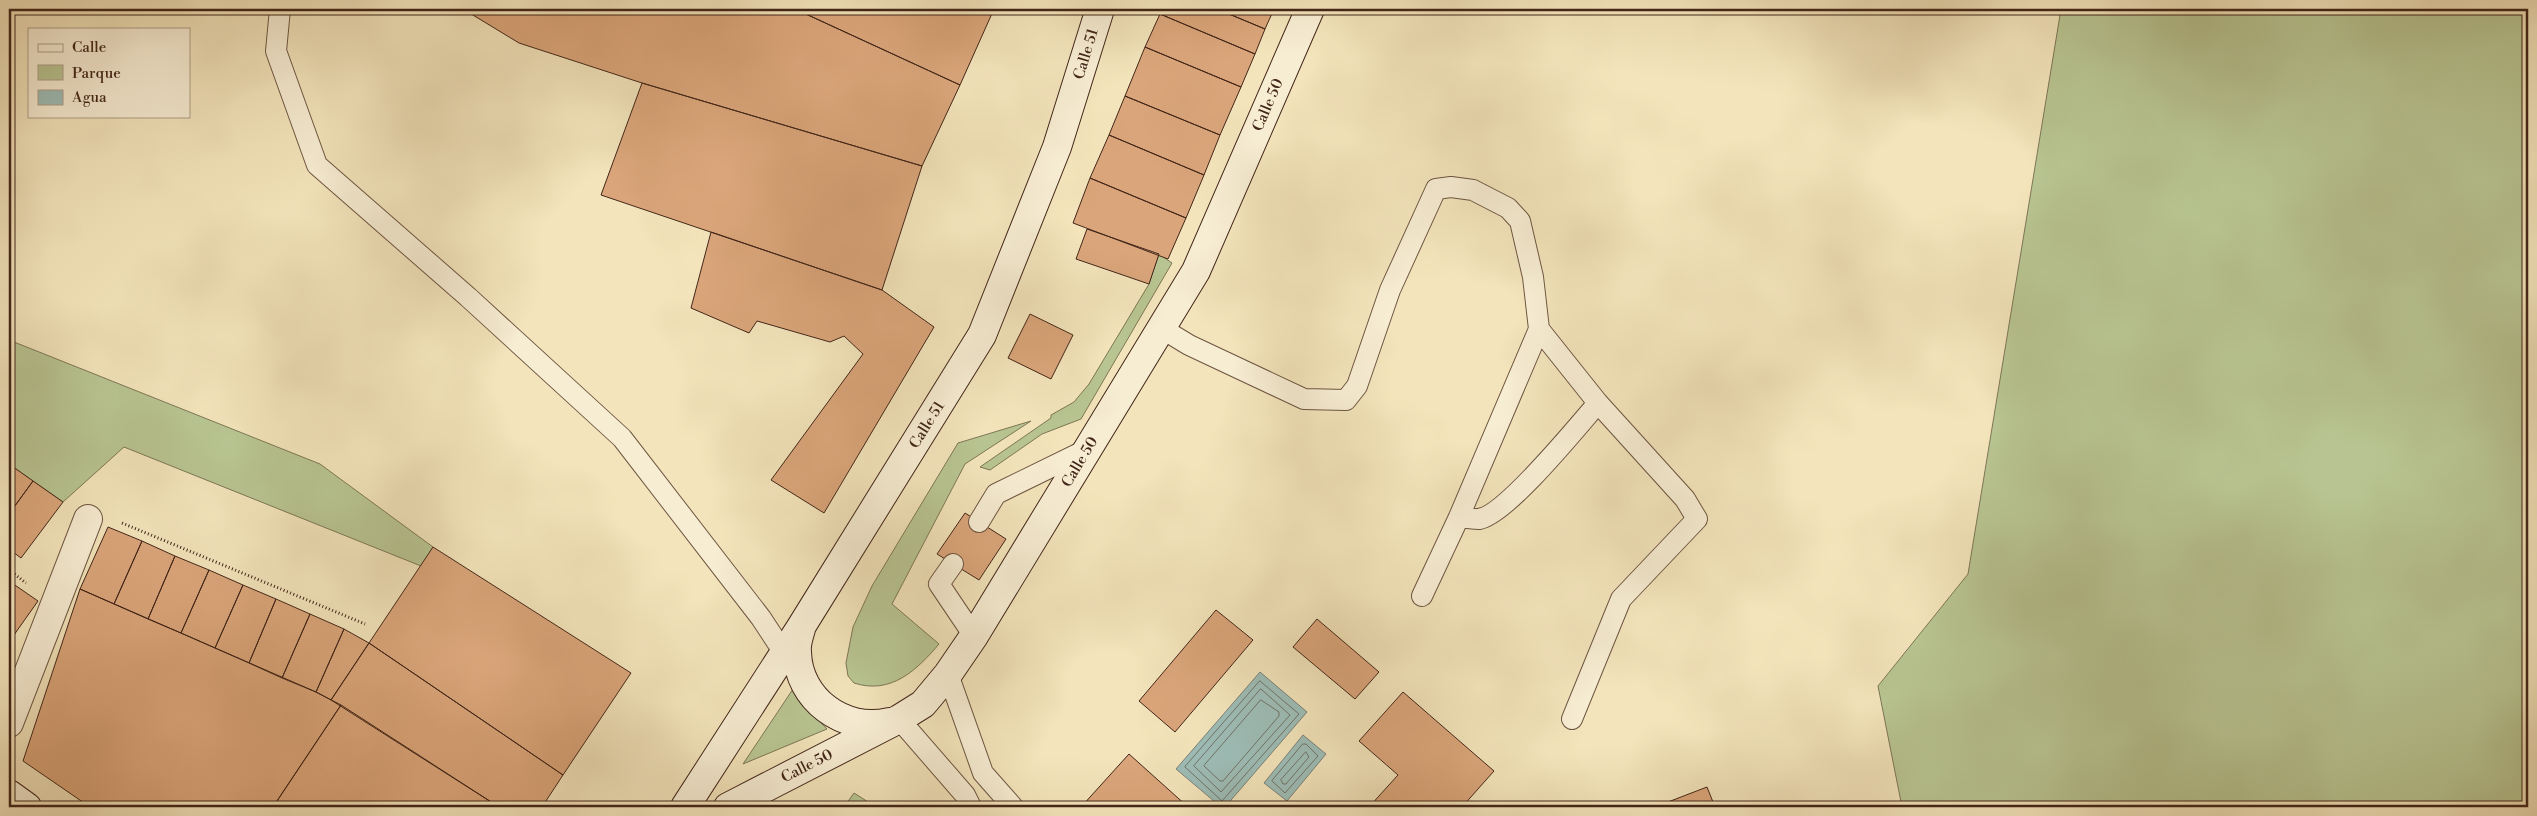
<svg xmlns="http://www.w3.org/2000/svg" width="2537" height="816" font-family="'Libre Bodoni',serif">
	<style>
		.green { fill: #b8c592; stroke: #7d7656 }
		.water { fill: #9dbdb7; stroke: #798178 }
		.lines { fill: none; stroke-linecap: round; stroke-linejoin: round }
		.shore { stroke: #707268; stroke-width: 1 }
		.building { fill: #daa57a; stroke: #422619 }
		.lane-casing { stroke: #6e5642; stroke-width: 22 }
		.street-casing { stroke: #6e5642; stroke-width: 30 }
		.secondary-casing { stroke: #422619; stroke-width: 30 }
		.path { stroke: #422619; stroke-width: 3; stroke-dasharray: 1 2.5; stroke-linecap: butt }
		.lane { stroke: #f7edd3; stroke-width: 20 }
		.street { stroke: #f7edd3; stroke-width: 28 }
		.secondary { stroke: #f7edd3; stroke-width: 28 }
		.labels { text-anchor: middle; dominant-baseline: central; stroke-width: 5; stroke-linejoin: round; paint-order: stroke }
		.street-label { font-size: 15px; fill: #422619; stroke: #f7edd3 }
	</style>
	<rect width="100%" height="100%" fill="#f3e4bb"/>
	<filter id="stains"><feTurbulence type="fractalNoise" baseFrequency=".004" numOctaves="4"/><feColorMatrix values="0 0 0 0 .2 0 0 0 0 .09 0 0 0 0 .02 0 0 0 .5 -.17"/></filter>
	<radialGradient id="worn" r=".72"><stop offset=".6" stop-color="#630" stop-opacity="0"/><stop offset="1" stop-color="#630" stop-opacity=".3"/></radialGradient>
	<path class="green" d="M2061,9H2528V807H1902L1878,686L1968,574Z
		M1159,254L1172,263L1081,419L1042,434L990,470L980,467L1051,418V415L1074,402L1089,384L1149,284Z
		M9,340L320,464L433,547L421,566L124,447L63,502L9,464Z
		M1031,421L965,464L892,604L939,644C917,670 891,695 854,683L848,676L846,663L853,627L872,586L958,443Z
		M797,683L808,709L827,729L743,764Z
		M854,793L876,807H844Z"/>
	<path class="water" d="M1260,672L1307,712L1225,807H1221L1176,769Z
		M1303,735L1326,754L1287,801L1264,783Z"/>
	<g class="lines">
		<path class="shore" d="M1260,681L1299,714L1222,801L1185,767Z
			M1261,689L1290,715L1221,792L1194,766Z
			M1261,700L1279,712V716L1223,781H1220L1204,766Z
			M1303,744H1306L1318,756L1285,793L1272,781Z
			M1306,752L1309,757L1286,784H1283L1281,780Z"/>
	</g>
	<path class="building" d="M463,9H795L960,85L922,166L642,83L519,43Z
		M795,9H994L960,85Z
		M1162,9H1217L1265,29L1255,54L1160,14Z
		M1217,9H1274L1265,29Z
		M1160,14L1255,54L1241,87L1145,47Z
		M1145,47L1241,87L1220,135L1125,96Z
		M642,83L922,166L882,290L601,195Z
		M1125,96L1220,135L1204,175L1109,135Z
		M1109,135L1204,175L1186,218L1090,178Z
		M1090,178L1186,218L1168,259L1073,223Z
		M1087,229L1159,254L1149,284L1076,259Z
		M711,232L882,290L934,327L824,513L771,480L863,354L844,336L830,342L757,321L749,333L691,308Z
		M1030,314L1073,335L1051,379L1008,358Z
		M9,464L33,481L9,514Z
		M33,481L63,502L21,558L9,549V514Z
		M965,513L1006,539L979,580L937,554Z
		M108,527L142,541L114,604L80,589Z
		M142,541L175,556L148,619L114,604Z
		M433,547L631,673L563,775L369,643Z
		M175,556L209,570L181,633L148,619Z
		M209,570L243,585L215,648L181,633Z
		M9,581L38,601L9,642Z
		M243,585L276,599L249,663L215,648Z
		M80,589L316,692L341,705L273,807H90L23,761Z
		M276,599L310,614L282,678L249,663Z
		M1216,610L1253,640L1175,732L1139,701Z
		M310,614L344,629L316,692L282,678Z
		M1317,619L1379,672L1355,699L1293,647Z
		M344,629L369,643L331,700L316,692Z
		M369,643L563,775L542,807H499L331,700Z
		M1403,692L1494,771L1462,807H1369L1398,775L1359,741Z
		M341,705L499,807H273Z
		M1129,754L1188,807H1081Z
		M1707,787L1715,807H1655Z"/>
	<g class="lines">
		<g class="lane-casing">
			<path id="lane" d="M280,9L276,51L317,165L468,297L622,438L761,618L784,653
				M1161,328L1189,345L1304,399L1346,400L1357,386L1390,290L1436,189L1451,187L1473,190L1508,208L1520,221L1533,277L1539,329L1598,403L1685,499L1697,519L1621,599L1572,719
				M1459,517C1465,518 1473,519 1479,519C1506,515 1577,427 1598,403
				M979,522L996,494L1088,449
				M953,564L939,584L974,636
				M1422,596L1459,517L1539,329
				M948,674L983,773L1013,807
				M899,719L965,795L971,807"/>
		</g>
		<g class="street-casing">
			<path id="street" d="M9,723L88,519"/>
		</g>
		<g class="secondary-casing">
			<path id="secondary" d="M801,629C799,636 796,644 797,652C798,699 844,733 889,722
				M9,794L27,807
				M685,807L801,627L982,335L1057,147L1100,9
				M728,807L899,719L923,704L948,674L974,636L1196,271L1310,9"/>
		</g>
		<path class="path" d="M122,523L365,624
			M9,570L26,583"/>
		<use href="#lane" class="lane"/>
		<use href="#street" class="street"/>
		<use href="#secondary" class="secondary"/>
	</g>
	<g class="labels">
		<g class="street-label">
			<text transform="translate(1086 54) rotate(-73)">Calle 51</text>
			<text transform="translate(1268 105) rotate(-67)">Calle 50</text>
			<text transform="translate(927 425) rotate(-58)">Calle 51</text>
			<text transform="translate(1080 462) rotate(-59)">Calle 50</text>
			<text transform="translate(807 766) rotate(-27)">Calle 50</text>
		</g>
	</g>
	<rect width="2537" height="816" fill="none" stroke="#f3e4bb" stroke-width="30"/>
	<rect x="10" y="10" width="2517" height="796" fill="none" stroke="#422619" stroke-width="2.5"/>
	<rect x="15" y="15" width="2507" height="786" fill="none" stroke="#422619"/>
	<rect x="28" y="28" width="162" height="90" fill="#f7edd3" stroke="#af9d89"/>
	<rect x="38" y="44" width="25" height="8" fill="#f7edd3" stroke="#af9d89"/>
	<text x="72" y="52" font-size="15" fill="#422619">Calle</text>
	<rect x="38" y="65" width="25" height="15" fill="#b8c592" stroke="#af9d89"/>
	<text x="72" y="78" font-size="15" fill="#422619">Parque</text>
	<rect x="38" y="90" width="25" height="15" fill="#9dbdb7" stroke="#af9d89"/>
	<text x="72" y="102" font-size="15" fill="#422619">Agua</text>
	<rect width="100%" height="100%" filter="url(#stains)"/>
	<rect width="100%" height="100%" fill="url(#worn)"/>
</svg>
